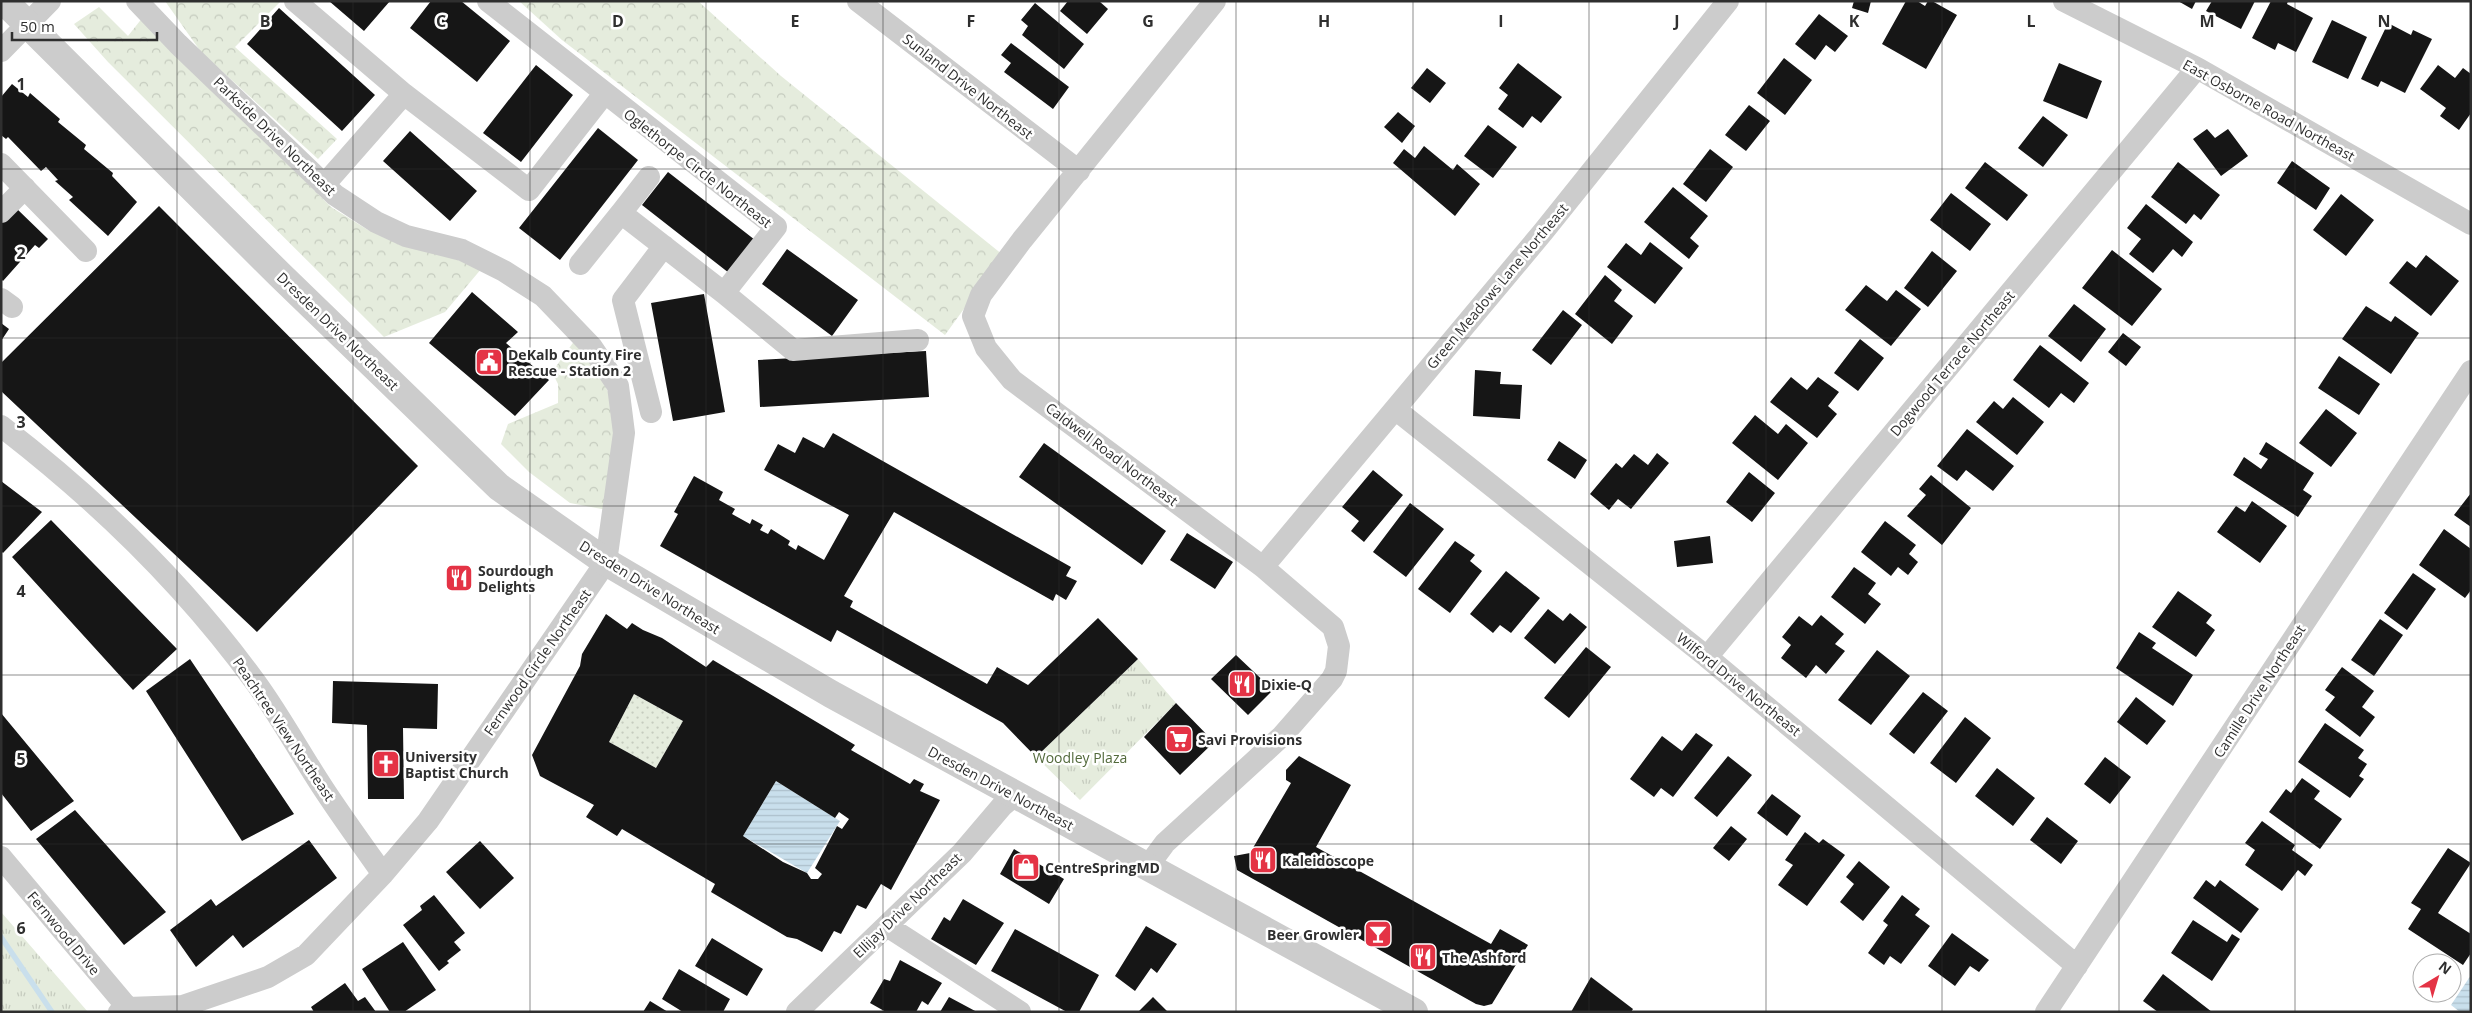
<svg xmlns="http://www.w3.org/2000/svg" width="2472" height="1013" font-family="'Open Sans',sans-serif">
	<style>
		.grass { fill: url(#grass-tufts) }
		.forest { fill: url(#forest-crowns) }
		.garden { fill: url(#garden-dots) }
		.water { fill: url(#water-rules) }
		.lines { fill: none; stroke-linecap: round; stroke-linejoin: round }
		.stream { stroke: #c9dfec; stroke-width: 5.5 }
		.building { fill: #161616; fill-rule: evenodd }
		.minor { stroke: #ccc; stroke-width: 22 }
		.tertiary { stroke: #ccc; stroke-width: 28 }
		.grid { fill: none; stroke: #2f2f2f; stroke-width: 1; stroke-opacity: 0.55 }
		.labels { text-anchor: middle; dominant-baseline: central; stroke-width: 5; stroke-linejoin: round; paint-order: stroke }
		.street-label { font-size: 14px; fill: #2f2f2f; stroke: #fff }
		.poi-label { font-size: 14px; font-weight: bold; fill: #2f2f2f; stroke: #fff; text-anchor: start }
		.park-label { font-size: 14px; fill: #536a3c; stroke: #fff }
		.grid-label { font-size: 16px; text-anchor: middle; font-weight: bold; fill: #2f2f2f; stroke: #fff; stroke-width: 5; stroke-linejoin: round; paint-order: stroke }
	</style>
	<defs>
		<pattern id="grass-tufts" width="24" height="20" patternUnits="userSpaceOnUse" patternTransform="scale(1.25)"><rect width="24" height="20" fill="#e5ecdd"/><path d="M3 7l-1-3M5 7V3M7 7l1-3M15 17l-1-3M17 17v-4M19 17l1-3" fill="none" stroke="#c5cbbe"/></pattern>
		<pattern id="forest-crowns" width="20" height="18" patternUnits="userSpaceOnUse" patternTransform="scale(1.25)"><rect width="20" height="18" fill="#e5ecdd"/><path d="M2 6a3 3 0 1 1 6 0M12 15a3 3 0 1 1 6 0" fill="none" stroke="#c5cbbe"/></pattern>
		<pattern id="garden-dots" width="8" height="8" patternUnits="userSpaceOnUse" patternTransform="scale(1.25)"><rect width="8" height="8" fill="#e5ecdd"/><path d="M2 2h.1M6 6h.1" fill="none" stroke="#c5cbbe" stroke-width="1.8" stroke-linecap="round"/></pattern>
		<pattern id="water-rules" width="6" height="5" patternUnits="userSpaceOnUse" patternTransform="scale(1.25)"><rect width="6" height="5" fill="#c9dfec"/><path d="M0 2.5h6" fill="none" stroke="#adc0cb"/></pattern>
	</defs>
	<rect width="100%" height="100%" fill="#fff"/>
	<path class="grass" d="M1138,659L1176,703L1080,800L1036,757Z
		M1,912L88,1012H1Z"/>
	<path class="forest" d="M165,1H281L235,47L337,139L318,159L201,52Z
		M519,1H698L781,76L1003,255L945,335L562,40Z
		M99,7L128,36L143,17L331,207L368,230L482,268L445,312L384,337L108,62L74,24Z
		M575,340C587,356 602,373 608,392C619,423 610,477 607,510L570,503L529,472L501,444L508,424L558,403V384L552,372Z"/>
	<path class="garden" d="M634,694L683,721L656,768L609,742Z"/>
	<path class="water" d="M776,781L840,821L807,873L743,836Z
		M2471,975V1012H2460L2451,1005Z"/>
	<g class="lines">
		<path class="stream" d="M1,937L52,1012"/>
	</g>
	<path class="building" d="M329,1H390L364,31Z
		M431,1H461L510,41L477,82L410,28Z
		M1068,1H1099L1108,9L1087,34L1060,11Z
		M1854,1H1871L1868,13L1852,8Z
		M1906,1H1917L1925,6L1928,1H1932L1957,15L1926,69L1882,44Z
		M2178,1H2196L2192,9Z
		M2212,1H2255L2241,29L2206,11Z
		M2271,1H2288L2287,4L2313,18L2296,52L2278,43L2275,50L2252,38Z
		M1035,3L1084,44L1064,69L1022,35L1028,26L1021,20Z
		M279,8L375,95L342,131L247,44Z
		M1819,14L1848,36L1835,52L1826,45L1815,60L1795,44Z
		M2332,20L2367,37L2348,79L2312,62Z
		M2388,23L2411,35L2413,30L2432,39L2405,93L2381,81L2378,87L2361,79Z
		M1011,43L1069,87L1053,109L1004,72L1011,63L1001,55Z
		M1784,58L1812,80L1785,115L1757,93Z
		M1518,63L1562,97L1541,123L1532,116L1523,128L1498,109L1508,95L1499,88Z
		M2059,63L2102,81L2087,119L2043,101Z
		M536,65L573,95L521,162L483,133Z
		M2438,65L2455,78L2463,68L2471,74V113L2459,130L2440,116L2446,108L2420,89Z
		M1427,68L1446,83L1430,103L1411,88Z
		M12,84L28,97L30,93L60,119L58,122L86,145L84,149L113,173L112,176L137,202L108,236L69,200L73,197L55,181L58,180L46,167L41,171L8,137L6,139L1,135V97Z
		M1749,105L1770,121L1746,151L1725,135Z
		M1398,112L1415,126L1402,143L1384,127Z
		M2043,116L2068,135L2043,167L2018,148Z
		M1488,125L1517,147L1493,178L1464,156Z
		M598,128L638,160L560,260L519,228Z
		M2207,129L2215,138L2228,129L2248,156L2221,176L2193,139Z
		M410,131L477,191L450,221L383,161Z
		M1424,146L1453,170L1457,164L1480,184L1455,216L1393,163L1404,149L1415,158Z
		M1710,149L1733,167L1706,202L1683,184Z
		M2292,161L2330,188L2316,210L2277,183Z
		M1985,162L2028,195L2007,221L1965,188Z
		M2178,162L2220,195L2201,220L2194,214L2186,224L2151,197Z
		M668,172L755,240L729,273L642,205Z
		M1673,187L1708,216L1690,238L1699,246L1689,259L1644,222Z
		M1951,193L1991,224L1970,251L1930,220Z
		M2341,194L2374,220L2346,256L2313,230Z
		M2146,204L2193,242L2182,257L2173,249L2153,273L2129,254L2141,239L2127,228Z
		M159,206L418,466L257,632L1,391V363Z
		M15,207L48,239L39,248L35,245L3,281L1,279V222Z
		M1650,242L1683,268L1655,304L1607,267L1626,243L1641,255Z
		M787,249L858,300L832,336L762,284Z
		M2112,250L2162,289L2132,326L2082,288Z
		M1932,251L1957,271L1928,307L1904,288Z
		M2426,255L2459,281L2431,316L2389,283L2407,261L2416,268Z
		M1605,275L1622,290L1614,301L1633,316L1612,344L1575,314Z
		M1866,285L1887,301L1896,290L1921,309L1891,346L1845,310Z
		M472,292L518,332L506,343L549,380L515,416L429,343Z
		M704,294L725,412L673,421L651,303Z
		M2074,304L2106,329L2081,362L2048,336Z
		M2366,306L2391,322L2395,316L2419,333L2391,374L2342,339Z
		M1563,310L1582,325L1551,365L1532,350Z
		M1,323L9,329L1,341Z
		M2123,333L2141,347L2126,366L2108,352Z
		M1860,339L1884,358L1858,391L1834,373Z
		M2040,345L2089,383L2074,403L2061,393L2049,408L2013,380Z
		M926,351L929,397L760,407L758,360Z
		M2339,356L2380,384L2359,415L2318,388Z
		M1475,370L1501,372L1500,384L1522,385L1520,419L1473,416Z
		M1791,377L1807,390L1818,377L1839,392L1828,406L1837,414L1817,438L1770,402Z
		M2013,397L2044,422L2017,455L1976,422L1994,401L2003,409Z
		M2326,409L2357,433L2331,467L2299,443Z
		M1755,415L1778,434L1786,424L1808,443L1778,480L1732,443Z
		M1967,429L2014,466L1993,491L1966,470L1957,481L1937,466Z
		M833,433L1071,567L1066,576L1077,581L1066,600L1056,594L1053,601L894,512L844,596L853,601L850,607L987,684L997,667L1028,685L1098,618L1138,659L1036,757L1003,723L837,630L831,642L660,546L678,514L674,512L694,476L723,492L719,500L735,509L732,514L750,524L752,519L763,525L760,530L768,534L771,529L790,541L788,545L796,550L798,545L824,560L849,515L764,470L778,444L795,453L803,437L824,448Z
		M1559,441L1587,460L1575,479L1547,460Z
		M2266,442L2314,473L2303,490L2312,496L2298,517L2233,475L2244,457L2261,469L2268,459L2259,454Z
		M1044,443L1166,531L1142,565L1019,477Z
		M1657,453L1669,463L1631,509L1618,499L1609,510L1590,494L1616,463L1622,468L1634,454L1648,465Z
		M1373,470L1403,495L1364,542L1351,531L1359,521L1342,507Z
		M1749,472L1775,493L1752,522L1726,502Z
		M1931,475L1971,508L1942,545L1907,516L1926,495L1919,489Z
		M1,481L42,512L3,553L1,551Z
		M2471,493V527L2454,515Z
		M2252,501L2287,526L2260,563L2217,532L2236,506L2245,512Z
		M1410,503L1444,529L1406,577L1373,552Z
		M51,520L177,649L133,690L12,557Z
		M1885,521L1916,545L1909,554L1918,562L1908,575L1898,567L1891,576L1861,552Z
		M2444,529L2471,549V590L2465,598L2419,565Z
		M1187,533L1233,562L1215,589L1170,560Z
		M1710,536L1713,563L1677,567L1674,541Z
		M1455,541L1475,555L1470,561L1482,571L1450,613L1418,589Z
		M1854,567L1876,583L1868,594L1881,604L1865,624L1831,597Z
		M1506,571L1540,598L1511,633L1500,625L1493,633L1470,614Z
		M2413,573L2436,589L2407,630L2384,613Z
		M2178,591L2212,615L2206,623L2215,630L2196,657L2152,627Z
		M1548,609L1563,621L1570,613L1587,627L1555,664L1524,638Z
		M606,614L627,629L632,623L643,630L662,638L706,667L713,660L855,745L851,750L910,784L914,779L924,784L920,791L940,800L891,890L881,884L866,909L857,905L841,934L834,931L822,952L797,939L787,937L711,892L715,884L622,829L617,836L586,817L594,805L540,776L532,755L580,666L582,654ZM634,694L683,721L656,768L609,742ZM776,781L835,818L839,812L849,819L842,829L837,826L815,868L822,874L818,879H811L807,873L783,862L743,836Z
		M1821,615L1844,634L1835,644L1845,651L1826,674L1816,665L1806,678L1781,658L1791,645L1782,637L1799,616L1812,626Z
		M2380,619L2403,635L2374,676L2351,660Z
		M2139,632L2156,643L2152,648L2193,675L2173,706L2116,668Z
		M1586,647L1611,667L1569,718L1544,698Z
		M1877,650L1910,676L1871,725L1838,700Z
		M1236,655L1273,690L1248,715L1211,679Z
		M190,659L294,814L242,841L146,691Z
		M2342,667L2374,691L2362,707L2375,717L2360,737L2325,710L2335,697L2325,690Z
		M333,681L438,684L437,729L403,728L404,799H368L367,725L332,723Z
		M1923,692L1948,711L1914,754L1889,734Z
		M2136,697L2166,721L2147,745L2117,722Z
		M1176,703L1214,742L1180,775L1144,737Z
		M1,713L74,801L31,831L1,793Z
		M1965,717L1991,738L1956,783L1930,763Z
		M2325,723L2364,750L2358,758L2367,764L2359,776L2364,779L2350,798L2298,762Z
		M1696,733L1713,745L1673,797L1661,788L1654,797L1630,779L1662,736L1682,751Z
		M1299,756L1351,785L1316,847L1491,944L1500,929L1528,945L1492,1004L1484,1006L1476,1004L1237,870L1234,856L1250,853L1291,783L1286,780V770Z
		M1728,756L1752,775L1717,817L1694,798Z
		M2105,757L2131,777L2110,804L2084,784Z
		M1997,768L2035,798L2013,826L1975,796Z
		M2302,778L2320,791L2314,799L2342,819L2320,849L2269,812L2286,789L2291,793Z
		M1772,794L1801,816L1787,836L1757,813Z
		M75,810L166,912L124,945L36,839Z
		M2047,817L2078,841L2061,864L2030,840Z
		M2262,821L2295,845L2292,850L2313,865L2305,876L2298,870L2282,891L2245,865L2255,850L2245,843Z
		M1731,826L1747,839L1729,861L1713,848Z
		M1805,832L1819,843L1823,839L1845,855L1807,906L1778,885L1793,865L1785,860Z
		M309,840L337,878L243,948L233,935L196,967L170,930L211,899L216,906Z
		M480,841L514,878L480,909L446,872Z
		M2448,848L2471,863L2438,913L2471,934V953L2463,965L2408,929L2421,909L2411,903Z
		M1014,849L1064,879L1049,904L1000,874Z
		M1859,861L1890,887L1863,921L1840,902L1854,884L1846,877Z
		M2206,880L2215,887L2220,880L2259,909L2241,933L2193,898Z
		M434,895L465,933L454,942L461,950L447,961L449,963L439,971L403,925L422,910L420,906Z
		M1902,895L1920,909L1915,915L1930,926L1901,964L1890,956L1884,965L1868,953L1888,925L1883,921Z
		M963,899L1004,923L976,965L931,939L944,917L950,921Z
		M2193,920L2227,942L2232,934L2240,939L2212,981L2171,953Z
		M1146,926L1177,944L1157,973L1151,968L1135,991L1115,976Z
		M1015,929L1099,975L1079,1012H1067L991,971Z
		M1952,933L1989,960L1979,972L1970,966L1955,986L1928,966Z
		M712,938L763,969L747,996L695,966Z
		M403,942L436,990L404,1012H390L362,969Z
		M900,960L942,983L928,1005L922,1001L916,1012H886L870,1003L884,979L890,981Z
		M679,969L730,999L723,1012H683L662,999Z
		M2163,974L2212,1012H2158L2143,1001Z
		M1591,977L1633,1009L1631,1012H1571Z
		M345,983L358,1001L365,997L376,1012H314L311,1007Z
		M949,997L977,1012H940Z
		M1153,997L1168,1012H1138Z
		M650,1001L668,1012H643Z"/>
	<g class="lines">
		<path class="minor" d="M295,1L404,94L529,190L604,94
			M488,1L776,227L724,293
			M858,1L1079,171
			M2064,1L2197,68L2471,224
			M1,51L50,1
			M1,164L86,251
			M649,177L621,213L724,293L793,350L918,340
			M324,185L404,94
			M1,212L25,188
			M580,264L621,213
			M1,299L12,307
			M1395,409L1707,657L2077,966
			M651,412L623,300L664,246
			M1,426C97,500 185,585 256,683C280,716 300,753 323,788C342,817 363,846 383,874
			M1263,567L1543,232L1728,1
			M1707,657L2197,68
			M1,857L128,1008
			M1148,866L1165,843L1282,736L1332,679L1336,671L1339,646L1333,627L1263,567L1012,380L986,348L973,316L981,295L1022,240L1215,1
			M887,926L1020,1012
			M119,1012L128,1008L183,1006L268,977L306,955L383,874L428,821L606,562L624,433L618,386L591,346L543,296L504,271L462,250L406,236L376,222L335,195L178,44L137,1
			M797,1012L962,853L1002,806L1014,796
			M2046,1012L2471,371"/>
		<path class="tertiary" d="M4,1L280,275L499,487L606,562L831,694L1414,1012"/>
	</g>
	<path class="grid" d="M177,1V1012M353,1V1012M530,1V1012M706,1V1012M883,1V1012M1059,1V1012M1236,1V1012M1413,1V1012M1589,1V1012M1766,1V1012M1942,1V1012M2119,1V1012M2295,1V1012M1,169H2471M1,338H2471M1,506H2471M1,675H2471M1,844H2471"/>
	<defs>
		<g id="civic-square" transform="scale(1.4375)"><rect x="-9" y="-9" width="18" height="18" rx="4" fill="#e43345" stroke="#fff"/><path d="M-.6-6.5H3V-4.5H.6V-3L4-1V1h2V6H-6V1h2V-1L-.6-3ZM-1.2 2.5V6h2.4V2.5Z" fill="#fff"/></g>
		<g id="restaurant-square" transform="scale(1.4375)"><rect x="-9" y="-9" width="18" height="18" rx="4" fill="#e43345" stroke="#fff"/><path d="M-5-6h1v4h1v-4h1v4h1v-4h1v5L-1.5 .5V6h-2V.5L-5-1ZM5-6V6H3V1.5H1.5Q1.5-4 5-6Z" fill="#fff"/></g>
		<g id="supermarket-square" transform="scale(1.4375)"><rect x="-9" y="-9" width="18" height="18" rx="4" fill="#e43345" stroke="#fff"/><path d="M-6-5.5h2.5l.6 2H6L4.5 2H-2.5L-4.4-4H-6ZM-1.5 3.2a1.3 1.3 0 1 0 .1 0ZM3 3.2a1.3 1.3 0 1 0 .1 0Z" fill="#fff"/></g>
		<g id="church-square" transform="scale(1.4375)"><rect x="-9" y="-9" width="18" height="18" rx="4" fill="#e43345" stroke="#fff"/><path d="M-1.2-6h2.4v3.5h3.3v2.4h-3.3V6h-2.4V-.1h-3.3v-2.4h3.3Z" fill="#fff"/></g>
		<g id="shop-square" transform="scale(1.4375)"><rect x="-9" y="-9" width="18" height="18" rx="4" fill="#e43345" stroke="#fff"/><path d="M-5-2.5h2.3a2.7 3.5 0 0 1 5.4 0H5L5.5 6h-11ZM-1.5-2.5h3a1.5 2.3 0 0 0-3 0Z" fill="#fff"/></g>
		<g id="bar-square" transform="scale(1.4375)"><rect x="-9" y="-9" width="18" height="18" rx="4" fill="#e43345" stroke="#fff"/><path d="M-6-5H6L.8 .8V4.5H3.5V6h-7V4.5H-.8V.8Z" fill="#fff"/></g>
	</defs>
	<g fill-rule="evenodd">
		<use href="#civic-square" x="489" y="362"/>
		<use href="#restaurant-square" x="459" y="578"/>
		<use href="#restaurant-square" x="1242" y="684"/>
		<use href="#supermarket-square" x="1179" y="739"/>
		<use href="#church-square" x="386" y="764"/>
		<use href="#restaurant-square" x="1263" y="860"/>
		<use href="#shop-square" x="1026" y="867"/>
		<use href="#bar-square" x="1378" y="934"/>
		<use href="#restaurant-square" x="1423" y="957"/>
	</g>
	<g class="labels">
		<g class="street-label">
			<text transform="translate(968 86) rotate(38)">Sunland Drive Northeast</text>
			<text transform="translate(2269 110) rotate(29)">East Osborne Road Northeast</text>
			<text transform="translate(275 136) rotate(44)">Parkside Drive Northeast</text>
			<text transform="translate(698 168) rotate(38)">Oglethorpe Circle Northeast</text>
			<text transform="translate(1497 286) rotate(-50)">Green Meadows Lane Northeast</text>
			<text transform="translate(338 331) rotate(44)">Dresden Drive Northeast</text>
			<text transform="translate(1952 363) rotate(-50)">Dogwood Terrace Northeast</text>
			<text transform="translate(1112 454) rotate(37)">Caldwell Road Northeast</text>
			<text transform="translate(650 587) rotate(32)">Dresden Drive Northeast</text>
			<text transform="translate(537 662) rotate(-55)">Fernwood Circle Northeast</text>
			<text transform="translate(1739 684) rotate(39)">Wilford Drive Northeast</text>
			<text transform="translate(2259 691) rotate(-57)">Camille Drive Northeast</text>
			<text transform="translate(284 729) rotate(56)">Peachtree View Northeast</text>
			<text transform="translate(1001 788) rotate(28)">Dresden Drive Northeast</text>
			<text transform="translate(907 905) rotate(-44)">Ellijay Drive Northeast</text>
			<text transform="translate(64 933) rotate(50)">Fernwood Drive</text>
		</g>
		<g class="poi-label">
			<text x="508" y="354">DeKalb County Fire<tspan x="508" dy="16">Rescue - Station 2</tspan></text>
			<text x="478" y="570">Sourdough<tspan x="478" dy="16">Delights</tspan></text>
			<text x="1261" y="684">Dixie-Q</text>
			<text x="1198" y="739">Savi Provisions</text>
			<text x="405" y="756">University<tspan x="405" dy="16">Baptist Church</tspan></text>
			<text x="1282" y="860">Kaleidoscope</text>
			<text x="1045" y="867">CentreSpringMD</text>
			<text x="1359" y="934" text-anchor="end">Beer Growler</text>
			<text x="1442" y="957">The Ashford</text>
		</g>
		<g class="park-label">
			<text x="1080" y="757">Woodley Plaza</text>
		</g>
	</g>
	<g class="grid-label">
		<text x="265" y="27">B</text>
		<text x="441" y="27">C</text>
		<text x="618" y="27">D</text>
		<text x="795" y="27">E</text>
		<text x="971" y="27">F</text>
		<text x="1148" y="27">G</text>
		<text x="1324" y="27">H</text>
		<text x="1501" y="27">I</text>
		<text x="1677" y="27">J</text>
		<text x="1854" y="27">K</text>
		<text x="2031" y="27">L</text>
		<text x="2207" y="27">M</text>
		<text x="2384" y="27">N</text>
		<text x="21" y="90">1</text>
		<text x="21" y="259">2</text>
		<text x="21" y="428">3</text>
		<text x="21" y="597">4</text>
		<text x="21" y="765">5</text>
		<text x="21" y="934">6</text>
	</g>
	<rect width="2472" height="1013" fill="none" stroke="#2f2f2f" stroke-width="5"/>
	<g transform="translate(2437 978) rotate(38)"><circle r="24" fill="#ffffff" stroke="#acacac"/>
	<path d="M0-4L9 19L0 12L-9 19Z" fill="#e43345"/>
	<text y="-8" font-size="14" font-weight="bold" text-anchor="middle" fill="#2f2f2f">N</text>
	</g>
	<path d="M12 32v8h145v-8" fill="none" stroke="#2f2f2f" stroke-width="2.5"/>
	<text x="20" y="32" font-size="15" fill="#2f2f2f" stroke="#ffffff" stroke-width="4" paint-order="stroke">50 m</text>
</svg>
